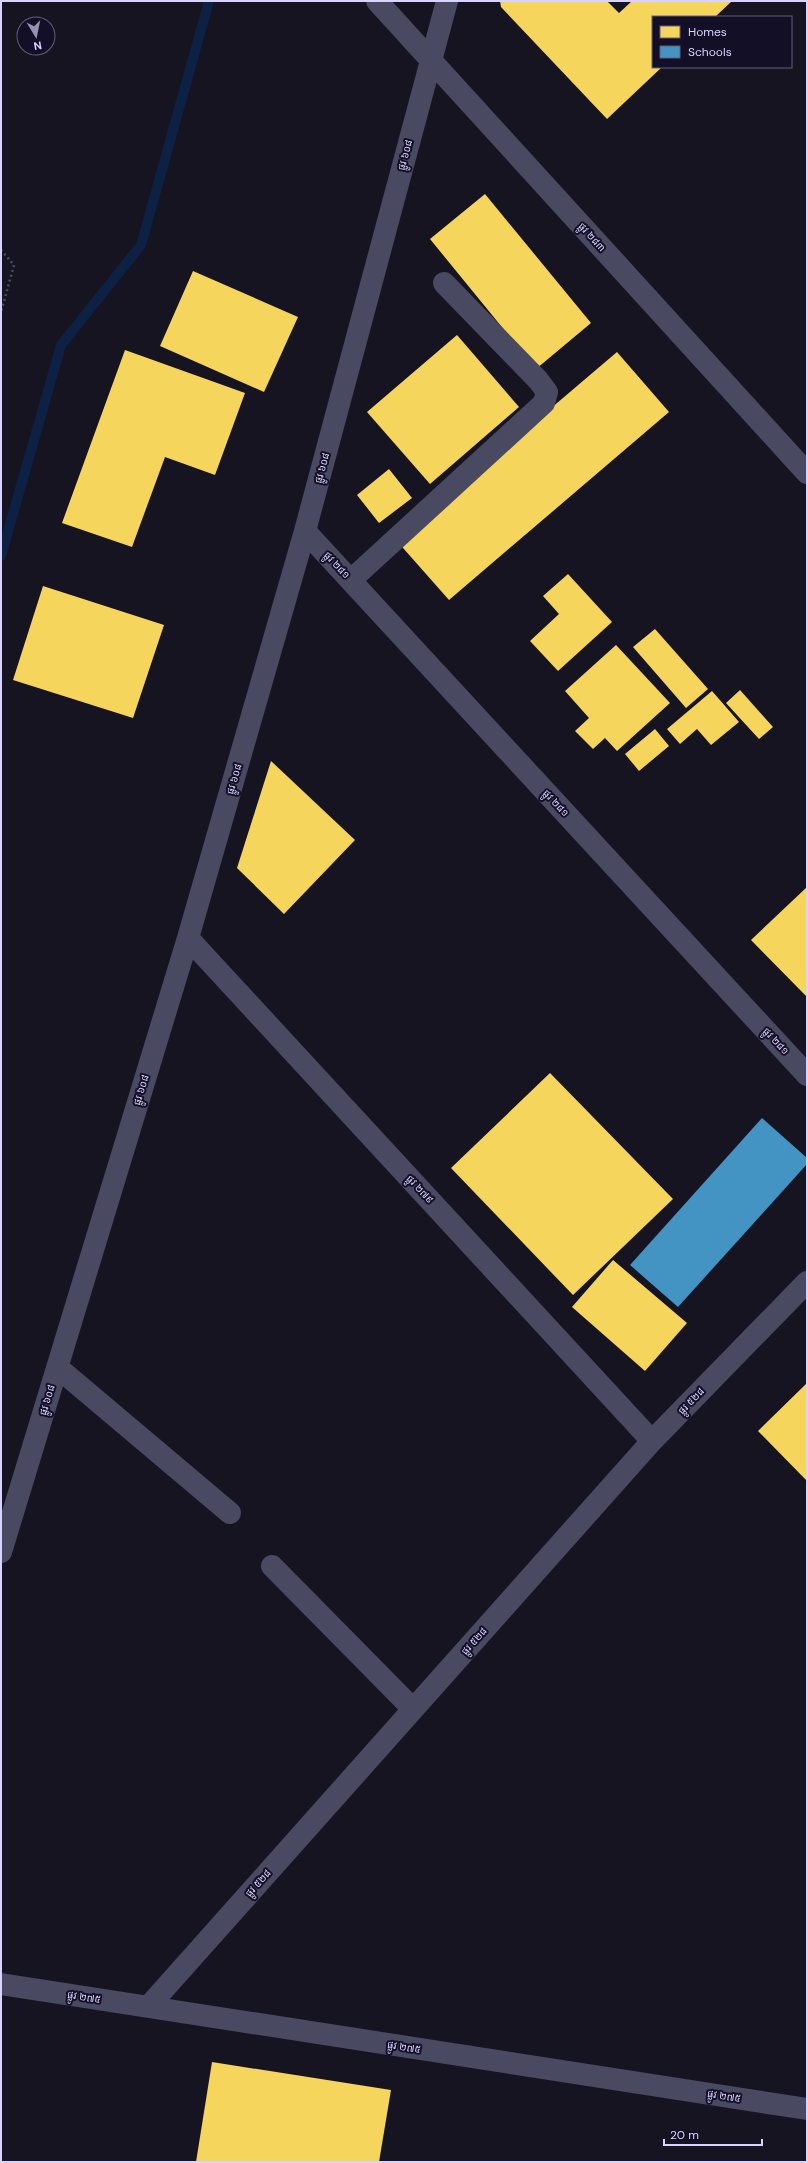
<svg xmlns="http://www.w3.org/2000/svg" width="808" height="2163" font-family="'DM Sans','Noto Sans Khmer',sans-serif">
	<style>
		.homes { fill: #f6d55c }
		.schools { fill: #4393c3 }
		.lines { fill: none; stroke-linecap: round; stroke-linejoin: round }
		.stream { stroke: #0d2144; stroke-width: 10 }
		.path { stroke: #44505f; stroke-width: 2.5; stroke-dasharray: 2 3; stroke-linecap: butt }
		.minor { stroke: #4a4962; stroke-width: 22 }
		.labels { text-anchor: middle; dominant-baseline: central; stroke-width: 4; stroke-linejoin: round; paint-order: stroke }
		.street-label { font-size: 10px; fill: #d9d4ff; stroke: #130f26 }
	</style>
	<rect width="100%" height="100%" fill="#161421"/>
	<path class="homes" d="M500,1H607L619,13L632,1H732L715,17H653V67H662L607,119L501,7Z
		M485,194L591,323L536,369L430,239Z
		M193,271L298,317L264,392L160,346Z
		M457,335L519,407L430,484L367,412Z
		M125,350L245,393L215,475L165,457L132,547L62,523Z
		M617,352L669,412L449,600L396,540Z
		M389,469L412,498L379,523L357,495Z
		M568,574L612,622L558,671L530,641L559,614L543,596Z
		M43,586L164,625L133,718L13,680Z
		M655,629L708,689L686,708L633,647Z
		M616,645L670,703L617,751L605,738L593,749L575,731L589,718L565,691Z
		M740,690L773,727L759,739L726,703Z
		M712,691L739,722L711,745L697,729L680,744L667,729Z
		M655,729L669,746L639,771L625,754Z
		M271,761L355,840L284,914L237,868Z
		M807,887V997L751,940Z
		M550,1073L673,1199L573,1295L451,1168Z
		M613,1260L687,1323L645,1371L572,1307Z
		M807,1383V1481L758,1431Z
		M212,2062L391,2090L379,2162H196Z"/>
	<path class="schools" d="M762,1118L807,1158V1164L678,1307L630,1265Z"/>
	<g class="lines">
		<path class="stream" d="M1,556L61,345L141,245L209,1"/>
		<path class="path" d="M1,250L14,265L1,312"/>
		<path class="minor" d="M377,1L807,473
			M305,531L807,1075
			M351,580L544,403L547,392L538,380L444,283
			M188,938L652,1441
			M57,1367L230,1513
			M1,1552L188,938L305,531L447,1
			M272,1566L413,1709
			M1,1984L807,2109
			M148,2007L652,1441L807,1282"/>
	</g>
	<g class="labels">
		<g class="street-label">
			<text transform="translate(405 155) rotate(-75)">ផ្លូវ ៦០៨</text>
			<text transform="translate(592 237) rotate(48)">ផ្លូវ ២៨៣</text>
			<text transform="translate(322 468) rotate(-75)">ផ្លូវ ៦០៨</text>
			<text transform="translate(337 565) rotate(47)">ផ្លូវ ២៨១</text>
			<text transform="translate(234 779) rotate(-74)">ផ្លូវ ៦០៨</text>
			<text transform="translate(556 803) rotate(47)">ផ្លូវ ២៨១</text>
			<text transform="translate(776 1041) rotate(47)">ផ្លូវ ២៨១</text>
			<text transform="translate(141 1090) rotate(-73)">ផ្លូវ ៦០៨</text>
			<text transform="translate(420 1189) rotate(47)">ផ្លូវ ២៧៩</text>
			<text transform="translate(47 1400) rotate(-73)">ផ្លូវ ៦០៨</text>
			<text transform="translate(691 1401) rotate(-46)">ផ្លូវ ៥២៨</text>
			<text transform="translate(474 1641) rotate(-48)">ផ្លូវ ៥២៨</text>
			<text transform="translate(258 1883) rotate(-48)">ផ្លូវ ៥២៨</text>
			<text transform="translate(84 1997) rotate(9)">ផ្លូវ ២៧៥</text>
			<text transform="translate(404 2047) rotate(9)">ផ្លូវ ២៧៥</text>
			<text transform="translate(724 2096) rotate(9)">ផ្លូវ ២៧៥</text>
		</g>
	</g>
	<rect width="808" height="2163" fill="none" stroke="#d9d4ff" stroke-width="4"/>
	<rect x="652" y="16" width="140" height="52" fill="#130f26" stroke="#625e7d"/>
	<rect x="660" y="26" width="20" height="12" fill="#f6d55c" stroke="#625e7d"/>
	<text x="688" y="36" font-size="12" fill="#d9d4ff">Homes</text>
	<rect x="660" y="46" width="20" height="12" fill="#4393c3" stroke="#625e7d"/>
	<text x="688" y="56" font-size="12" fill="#d9d4ff">Schools</text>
	<g transform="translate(36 36) rotate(170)"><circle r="19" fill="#130f26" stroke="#625e7d"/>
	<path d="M0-3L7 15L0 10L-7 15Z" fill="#9591b1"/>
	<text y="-6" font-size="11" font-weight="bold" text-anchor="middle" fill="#d9d4ff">N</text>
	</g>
	<path d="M664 2139v6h98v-6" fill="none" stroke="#d9d4ff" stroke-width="2"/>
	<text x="670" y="2139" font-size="12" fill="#d9d4ff" stroke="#130f26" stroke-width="3" paint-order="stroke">20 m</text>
</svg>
